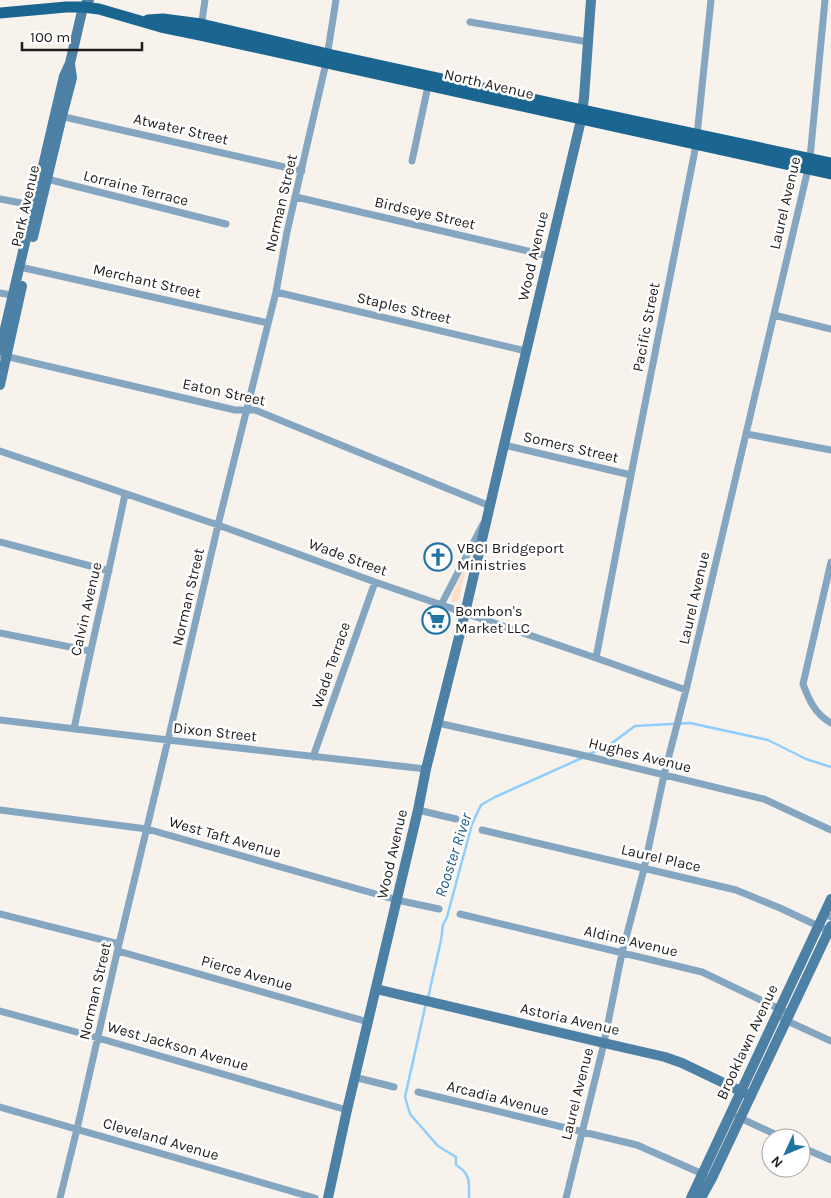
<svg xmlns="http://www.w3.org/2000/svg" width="831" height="1198" font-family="Karla,sans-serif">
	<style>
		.green { fill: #fce0c9 }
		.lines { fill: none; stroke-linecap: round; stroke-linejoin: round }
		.stream { stroke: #8dcefd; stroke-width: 2.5 }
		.street { stroke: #84a6c0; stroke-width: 7 }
		.secondary { stroke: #4c81a5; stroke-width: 10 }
		.primary { stroke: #1b6591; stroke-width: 11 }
		.labels { text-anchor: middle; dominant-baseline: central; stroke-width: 5; stroke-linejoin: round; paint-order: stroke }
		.street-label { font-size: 15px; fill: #1f1d1b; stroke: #fff }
		.poi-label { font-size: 15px; fill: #1f1d1b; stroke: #fff; text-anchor: start }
		.water-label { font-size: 16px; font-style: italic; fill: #205d84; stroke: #fff }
	</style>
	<rect width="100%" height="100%" fill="#f8f2ed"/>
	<path class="green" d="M466,564H467L459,600L457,602H452L451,600V597Z"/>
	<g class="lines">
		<path class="stream" d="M589,754L608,746L635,726L690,723L768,740L806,759L831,767
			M428,998L441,940L443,925L447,917L472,824L481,805L495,797L582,758
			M426,1003L405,1097L410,1114L438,1146L456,1157V1165C471,1174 469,1182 469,1198"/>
		<path class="street" d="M470,22L589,42
			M201,28L205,0
			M60,116L302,171
			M412,161L428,86
			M43,178L226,224
			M296,197L549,256
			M0,199L37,206
			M20,267L268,323
			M276,292L526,351
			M0,293L17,296
			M774,315L831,329
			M0,355L235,410H255L490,506
			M747,434L831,450
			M504,445L631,475
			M0,451L218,525L375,582L596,658L686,690
			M0,542L109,571
			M831,562L803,684C809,700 815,714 831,723
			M441,605L483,524
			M0,633L90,651
			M596,658L631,475L696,145L711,0
			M0,720L168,740L426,769
			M438,723L586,756L764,799L831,830
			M74,729C90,651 109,573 125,494
			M313,757L375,582
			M0,810L147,829L397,900L439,909
			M418,810L456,819
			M482,830L736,890L780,908L829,931
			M0,914L119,944
			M460,914L702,972L790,1014
			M824,914L831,917
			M118,951L368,1022
			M0,1011L98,1038L347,1110
			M783,1019L831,1041
			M354,1077L394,1087
			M418,1092L637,1145L705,1175
			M0,1107L315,1198
			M738,1117L783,1138
			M801,1147L831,1160
			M60,1198L77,1129L119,944L168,740L218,525L276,292L287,232L326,63L336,0
			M566,1198L604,1043L622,953L644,869L664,775L686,690L808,169L810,158L825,0"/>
		<path class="secondary" d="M33,237L62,116L72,78L70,64
			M0,350L64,76L70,63L83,7L89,0
			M0,385L22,286
			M376,989L604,1043L665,1057L682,1063L751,1096
			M328,1198L347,1110L418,810L426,769L465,613L504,445L581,120L584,98L591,0
			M691,1198L831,899
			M701,1198L712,1178L831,926"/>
		<path class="primary" d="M0,13L66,7H83L99,9L161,27L200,35L831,174
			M148,20L163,19L201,24L328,54L583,110L831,163"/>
	</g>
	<defs>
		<g id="church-ring" transform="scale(1.4375)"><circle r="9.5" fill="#fff" stroke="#2173a4" stroke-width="1.5"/><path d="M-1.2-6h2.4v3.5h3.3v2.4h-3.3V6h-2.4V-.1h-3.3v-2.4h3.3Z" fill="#2173a4"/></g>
		<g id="supermarket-ring" transform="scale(1.4375)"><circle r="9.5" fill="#fff" stroke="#2173a4" stroke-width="1.5"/><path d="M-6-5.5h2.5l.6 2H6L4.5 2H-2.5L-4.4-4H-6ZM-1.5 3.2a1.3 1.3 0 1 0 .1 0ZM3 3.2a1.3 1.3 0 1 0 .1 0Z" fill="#2173a4"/></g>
	</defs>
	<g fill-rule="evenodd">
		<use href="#church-ring" x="438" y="557"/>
		<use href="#supermarket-ring" x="436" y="620"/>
	</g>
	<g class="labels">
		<g class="street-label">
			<text transform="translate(489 84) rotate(13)">North Avenue</text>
			<text transform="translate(181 129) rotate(13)">Atwater Street</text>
			<text transform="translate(136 188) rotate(14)">Lorraine Terrace</text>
			<text transform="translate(281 203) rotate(-77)">Norman Street</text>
			<text transform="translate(785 203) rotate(-77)">Laurel Avenue</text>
			<text transform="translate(25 206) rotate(-77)">Park Avenue</text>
			<text transform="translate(425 213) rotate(13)">Birdseye Street</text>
			<text transform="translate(533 256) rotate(-77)">Wood Avenue</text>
			<text transform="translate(147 281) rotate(13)">Merchant Street</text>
			<text transform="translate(404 308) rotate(13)">Staples Street</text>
			<text transform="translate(646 327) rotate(-79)">Pacific Street</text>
			<text transform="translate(224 392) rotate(12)">Eaton Street</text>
			<text transform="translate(571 447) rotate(13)">Somers Street</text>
			<text transform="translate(348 557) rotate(20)">Wade Street</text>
			<text transform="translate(188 597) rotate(-77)">Norman Street</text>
			<text transform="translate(694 598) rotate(-77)">Laurel Avenue</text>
			<text transform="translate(86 609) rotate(-77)">Calvin Avenue</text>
			<text transform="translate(331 665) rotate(-71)">Wade Terrace</text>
			<text transform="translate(215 732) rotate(6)">Dixon Street</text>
			<text transform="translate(640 755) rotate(14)">Hughes Avenue</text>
			<text transform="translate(225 837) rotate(16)">West Taft Avenue</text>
			<text transform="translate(392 854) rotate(-77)">Wood Avenue</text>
			<text transform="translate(661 858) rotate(13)">Laurel Place</text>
			<text transform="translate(631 941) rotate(13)">Aldine Avenue</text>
			<text transform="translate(247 973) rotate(16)">Pierce Avenue</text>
			<text transform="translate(95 991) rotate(-77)">Norman Street</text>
			<text transform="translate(570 1019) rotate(13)">Astoria Avenue</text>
			<text transform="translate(747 1042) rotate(-65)">Brooklawn Avenue</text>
			<text transform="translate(178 1046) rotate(16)">West Jackson Avenue</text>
			<text transform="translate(577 1094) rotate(-76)">Laurel Avenue</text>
			<text transform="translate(498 1098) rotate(14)">Arcadia Avenue</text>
			<text transform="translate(161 1139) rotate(16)">Cleveland Avenue</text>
		</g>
		<g class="poi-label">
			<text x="457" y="548">VBCI Bridgeport<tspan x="457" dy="17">Ministries</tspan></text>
			<text x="455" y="611">Bombon's<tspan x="455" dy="17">Market LLC</tspan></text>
		</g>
		<g class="water-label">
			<text transform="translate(453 855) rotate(-72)">Rooster River</text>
		</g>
	</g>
	<g transform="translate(786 1153) rotate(226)"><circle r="24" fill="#ffffff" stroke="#a5a5a4"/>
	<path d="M0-4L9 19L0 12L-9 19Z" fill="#2173a4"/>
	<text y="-8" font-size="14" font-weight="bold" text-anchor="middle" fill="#1f1d1b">N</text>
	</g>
	<path d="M22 42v8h120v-8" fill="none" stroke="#1f1d1b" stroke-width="2.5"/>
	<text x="30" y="42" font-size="15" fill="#1f1d1b" stroke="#ffffff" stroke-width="4" paint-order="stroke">100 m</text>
</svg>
